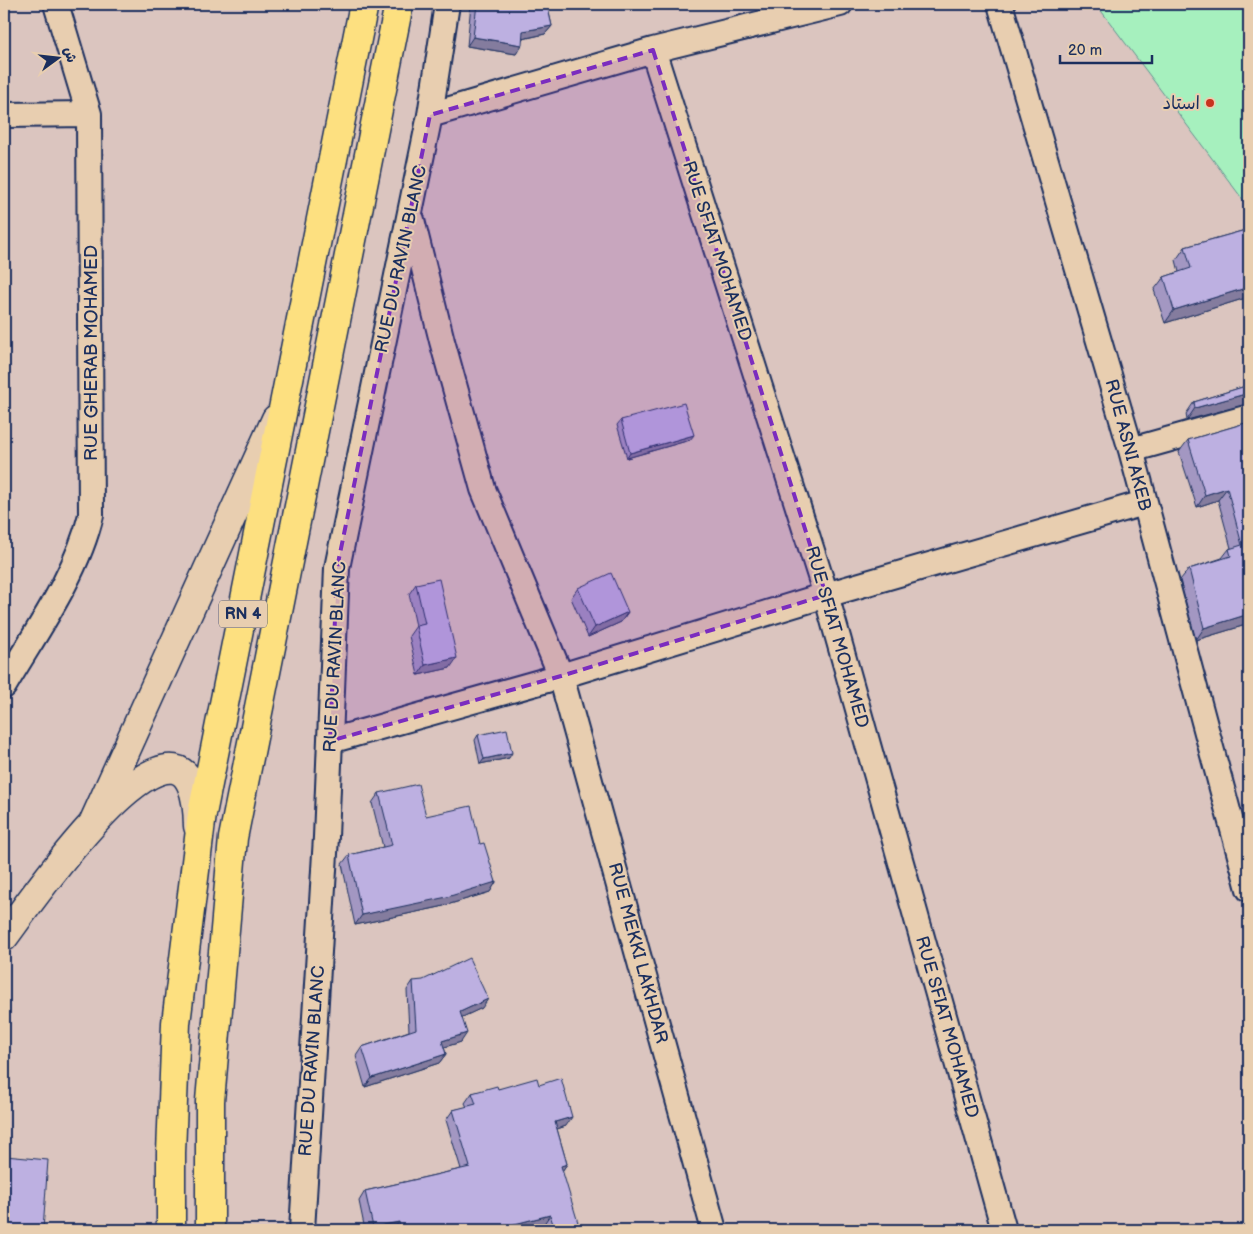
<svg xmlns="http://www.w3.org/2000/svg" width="1253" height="1234" font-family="'Balsamiq Sans','Playpen Sans Arabic',sans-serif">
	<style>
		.green { fill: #a6f0be; stroke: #60908e }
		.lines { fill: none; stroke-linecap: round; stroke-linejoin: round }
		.street-casing { stroke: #1b2f5e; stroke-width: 28 }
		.secondary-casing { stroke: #1b2f5e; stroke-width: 31 }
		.highway-casing { stroke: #1b2f5e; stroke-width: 31 }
		.street { stroke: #e8ceb0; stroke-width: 24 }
		.secondary { stroke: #e8ceb0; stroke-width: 28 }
		.highway { stroke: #fde080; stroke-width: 28 }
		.wall { fill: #a397c2; stroke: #1b2f5e }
		.shaded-wall { fill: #847b9e; stroke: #1b2f5e }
		.building { fill: #bdb0e1; stroke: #1b2f5e }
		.marked { fill: #7b2cbf; fill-opacity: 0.2; stroke: #7b2cbf; stroke-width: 4; stroke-dasharray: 10 6; stroke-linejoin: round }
		.poi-dot { fill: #c8321e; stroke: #e8ceb0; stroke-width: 2 }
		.labels { text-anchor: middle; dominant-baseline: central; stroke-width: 4; stroke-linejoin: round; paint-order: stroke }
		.shield { fill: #e8ceb0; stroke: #585f77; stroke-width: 1 }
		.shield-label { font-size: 16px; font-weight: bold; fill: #1b2f5e }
		.poi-label { font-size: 18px; fill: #1b2f5e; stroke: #e8ceb0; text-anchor: end }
		.street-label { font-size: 18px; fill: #1b2f5e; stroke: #e8ceb0 }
	</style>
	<rect width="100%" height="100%" fill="#dbc5bf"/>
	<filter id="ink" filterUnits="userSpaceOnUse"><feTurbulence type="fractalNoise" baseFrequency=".02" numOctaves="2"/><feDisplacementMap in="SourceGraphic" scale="10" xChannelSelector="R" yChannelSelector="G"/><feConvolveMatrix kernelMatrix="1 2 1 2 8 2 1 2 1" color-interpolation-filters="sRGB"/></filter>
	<g filter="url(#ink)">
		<path class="green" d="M1096,4H1249V203L1247,205Z"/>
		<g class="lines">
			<g class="street-casing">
				<path id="street" d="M1000,4L1131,450L1249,889
					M653,50L826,595L1004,1230
					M4,115L89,114
					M430,115L653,50L840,4
					M412,220L442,341L483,489L561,676L714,1230
					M1131,450L1249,417
					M4,686C35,633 77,575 91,515L89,114L56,4
					M330,741L561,676L826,595L1144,503
					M302,1230L326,837L337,568L430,115L447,4"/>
			</g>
			<g class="secondary-casing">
				<path id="secondary" d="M94,821L276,419
					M4,937C29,904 195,660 198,826"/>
			</g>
			<g class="highway-casing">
				<path id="highway" d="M171,1230V1153L176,1023L202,814L364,4
					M210,1230V1101L233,838L399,4"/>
			</g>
			<use href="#street" class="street"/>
			<use href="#secondary" class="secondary"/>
			<use href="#highway" class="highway"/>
		</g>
		<path class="wall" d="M471,4H547L552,26L545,34L523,39L516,54L467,46Z
			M1249,229V297L1165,323L1154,290L1164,277L1179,272L1176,260L1185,247Z
			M1249,385V405L1246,404L1187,420L1186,414L1194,402Z
			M621,420L690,440L627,458L617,425Z
			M1249,422V624L1196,640L1180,580L1189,569L1222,558L1229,549L1231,548L1218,500L1197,507L1179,452L1188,440Z
			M416,584L450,668L418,675L409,636L416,626L409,594Z
			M578,588L628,612L621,622L588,637L571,598Z
			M478,735L509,758L480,764L475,740Z
			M379,793L480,844L496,882L490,892L440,907L355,925L342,864L349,855L383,847L372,803Z
			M413,981L482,1008L462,1017L461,1042L444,1047L446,1054L439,1063L365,1087L356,1056L362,1047L409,1031L407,990Z
			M539,1085L566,1126L557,1129L567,1164L562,1171L576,1230H545L543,1225L522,1230H365L359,1201L365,1191L461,1169L446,1120L453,1110L467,1107L465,1103L472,1093L498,1089Z"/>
		<path class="shaded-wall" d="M552,26L545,34L517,40L523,31Z
			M473,37L522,45L516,54L467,46Z
			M1249,287V297L1165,323L1174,310Z
			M1249,393V405L1246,404L1187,420L1195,408Z
			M694,435L690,440L627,458L630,453Z
			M1227,488L1218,500L1197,507L1205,495Z
			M628,612L621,622L588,637L595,627Z
			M1249,614V624L1196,640L1204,628Z
			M457,658L450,668L418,675L425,665Z
			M512,753L509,758L480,764L484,759Z
			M496,882L490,892L440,907L355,925L362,915Z
			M488,999L482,1008L454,1021L460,1012Z
			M467,1033L461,1042L435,1050L442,1041Z
			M446,1054L439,1063L365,1087L372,1078Z
			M572,1117L566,1126L548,1132L555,1122Z
			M567,1164L560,1174L561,1166Z
			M550,1215L543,1225L522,1230H491Z
			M399,1222L393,1230H371L373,1227Z
			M579,1226L576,1230H565Z"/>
		<path class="building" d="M477,4H547L552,26L523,31L522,45L473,37Z
			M1249,229V287L1174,310L1164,277L1191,268L1185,247Z
			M1249,385V393L1195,408L1194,402Z
			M684,403L694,435L630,453L621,420Z
			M1249,422V614L1204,628L1189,569L1231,556L1229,549L1242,545L1227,488L1205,495L1188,440Z
			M611,573L628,612L595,627L578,588Z
			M439,579L457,658L425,665L416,626L425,624L416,584Z
			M507,729L512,753L484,759L478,735Z
			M418,784L426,816L471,806L480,844L484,843L496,882L447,897L362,915L349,855L392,845L379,793Z
			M469,958L488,999L460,1012L467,1033L442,1041L446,1054L372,1078L362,1047L416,1029L413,981L423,980Z
			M537,1078L539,1085L561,1078L572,1117L555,1122L567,1164L561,1166L579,1226L565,1230H555L550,1215L491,1230H401L399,1222L373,1227L365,1191L470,1167L453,1110L476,1104L472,1093L497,1086L498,1089Z
			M5,1156L48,1160L43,1230H4V1171Z"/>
	</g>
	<path class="marked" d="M653,50L826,595L561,676L330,741L337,568L430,115Z"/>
	<circle class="poi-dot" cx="1210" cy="103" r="5"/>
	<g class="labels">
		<rect class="shield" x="219" y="600.5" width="48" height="27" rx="4"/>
		<g class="shield-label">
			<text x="243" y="614">RN 4</text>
		</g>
		<g class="poi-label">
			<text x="1200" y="103">استاد</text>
		</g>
		<g class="street-label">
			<text transform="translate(717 251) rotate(72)">RUE SFIAT MOHAMED</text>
			<text transform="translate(401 259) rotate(-78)">RUE DU RAVIN BLANC</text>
			<text transform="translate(91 353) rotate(-90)">RUE GHERAB MOHAMED</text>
			<text transform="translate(1128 445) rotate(75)">RUE ASNI AKEB</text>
			<text transform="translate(837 637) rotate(74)">RUE SFIAT MOHAMED</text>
			<text transform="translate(335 657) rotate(-87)">RUE DU RAVIN BLANC</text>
			<text transform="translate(638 953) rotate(75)">RUE MEKKI LAKHDAR</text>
			<text transform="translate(947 1027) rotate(74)">RUE SFIAT MOHAMED</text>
			<text transform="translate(312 1061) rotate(-86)">RUE DU RAVIN BLANC</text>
		</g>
	</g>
	<rect width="1253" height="1234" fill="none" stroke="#e8ceb0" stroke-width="20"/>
	<rect x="10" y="10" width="1233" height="1214" fill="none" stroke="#1b2f5e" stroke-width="2" filter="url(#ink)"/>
	<g transform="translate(58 58) rotate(75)" stroke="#e8ceb0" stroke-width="4" paint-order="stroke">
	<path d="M0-4L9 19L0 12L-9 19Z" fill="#1b2f5e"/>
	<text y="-8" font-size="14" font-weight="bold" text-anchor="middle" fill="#1b2f5e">ش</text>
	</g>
	<path d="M1060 55v8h92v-8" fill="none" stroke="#1b2f5e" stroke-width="2.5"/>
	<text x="1068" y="55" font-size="15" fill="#1b2f5e" stroke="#e8ceb0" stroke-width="4" paint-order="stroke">20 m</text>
</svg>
